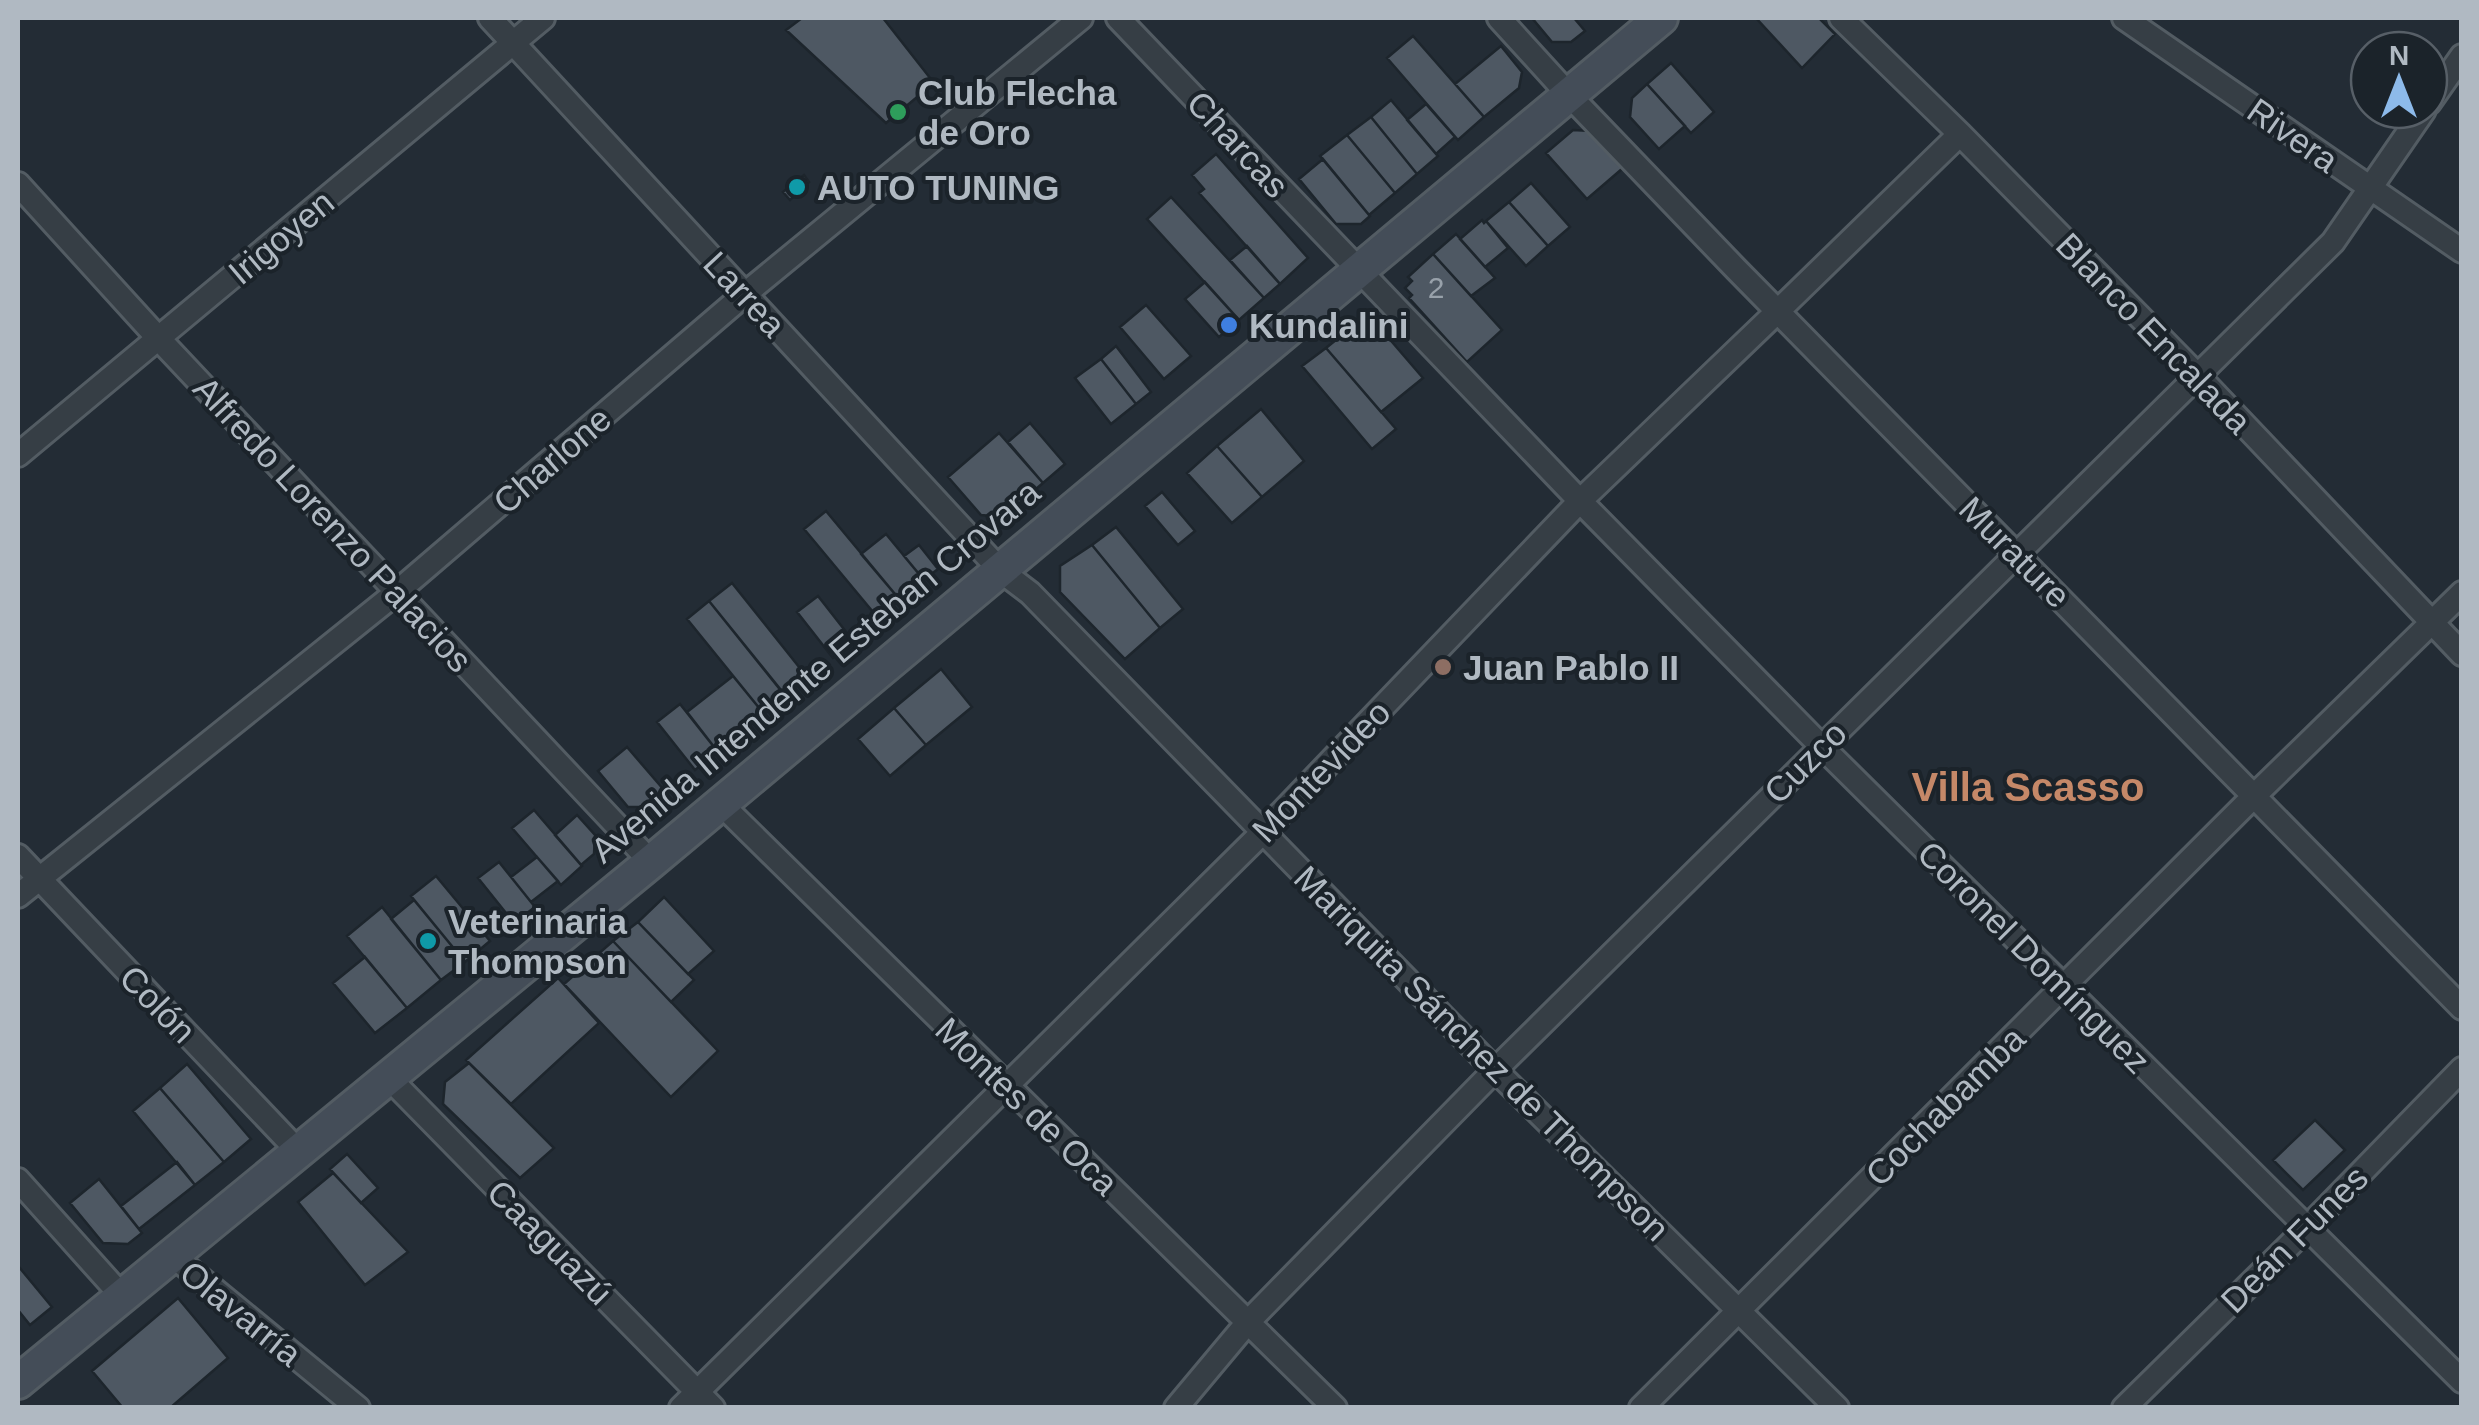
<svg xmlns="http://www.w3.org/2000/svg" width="2479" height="1425" font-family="Arial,sans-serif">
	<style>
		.building { fill: #4e5863; stroke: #1d252c; stroke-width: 2.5 }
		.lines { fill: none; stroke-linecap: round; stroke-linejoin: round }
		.minor-casing { stroke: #535c63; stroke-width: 28 }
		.secondary-casing { stroke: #535c63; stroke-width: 38 }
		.minor { stroke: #363e45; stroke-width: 22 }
		.secondary { stroke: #444d58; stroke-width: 32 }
		.leisure-dot { fill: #2e9e5b; stroke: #1b232a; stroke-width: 4 }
		.culture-dot { fill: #0f9aa8; stroke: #1b232a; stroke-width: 4 }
		.shop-dot { fill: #3f7fe0; stroke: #1b232a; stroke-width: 4 }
		.education-dot { fill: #8d6e63; stroke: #1b232a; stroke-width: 4 }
		.labels { text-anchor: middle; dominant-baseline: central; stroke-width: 8; stroke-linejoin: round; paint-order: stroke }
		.number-label { font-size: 30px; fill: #98a1aa }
		.poi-label { font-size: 35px; font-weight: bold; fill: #b0b9c2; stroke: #1b232a; text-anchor: start }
		.street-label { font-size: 35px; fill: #b0b9c2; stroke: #1b232a }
		.quarter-label { font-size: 40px; font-weight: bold; fill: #c58868; stroke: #1b232a }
	</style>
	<rect width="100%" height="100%" fill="#232c35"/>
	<path class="building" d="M802,18H883L934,83L886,123L786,30Z
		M1532,18H1574L1585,31L1571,42H1552Z
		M1756,18H1819L1835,34L1802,68Z
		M1413,36L1484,117L1458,140L1387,58Z
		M1501,46L1522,72L1519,88L1484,117L1455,84Z
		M1671,63L1714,112L1691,133L1647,84Z
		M1647,84L1685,126L1659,149L1630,117L1632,98Z
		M1391,100L1438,156L1417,174L1371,117Z
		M1426,104L1455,137L1436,154L1407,120Z
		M1371,117L1417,174L1395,193L1347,135Z
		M1573,130L1591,131L1623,168L1587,199L1546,153Z
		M1347,135L1395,193L1369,215L1320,156Z
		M1216,154L1308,258L1280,284L1199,193L1204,189L1192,175Z
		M1323,159L1370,216L1361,224H1336L1299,179Z
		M804,175L809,182L790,200L783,192Z
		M1531,183L1570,227L1548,246L1509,202Z
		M1171,197L1264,298L1239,320L1147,219Z
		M1509,202L1548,246L1526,266L1486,221Z
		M1482,220L1484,223L1486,221L1508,248L1485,267L1460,239Z
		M1456,234L1495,278L1471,296L1433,254Z
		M1247,246L1280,284L1264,298L1230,260Z
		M1433,254L1502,330L1467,362L1409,298L1412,295L1405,288L1412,281L1408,277Z
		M1205,282L1239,320L1219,337L1185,299Z
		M1146,305L1191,356L1164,379L1120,327Z
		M1368,314L1423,378L1381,412L1326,348Z
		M1116,346L1151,392L1136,404L1101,359Z
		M1326,348L1396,429L1372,449L1302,366Z
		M1101,359L1136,404L1111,424L1075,378Z
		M1261,409L1304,461L1262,497L1217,446Z
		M1030,423L1065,464L1043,483L1008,442Z
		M999,433L1043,483L1003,517L981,515L948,477Z
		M1217,446L1262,497L1232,523L1187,473Z
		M1162,492L1195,531L1178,545L1145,506Z
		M826,511L900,600L878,618L804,529Z
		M1116,527L1183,609L1160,628L1092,545Z
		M886,534L924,580L900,600L861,554Z
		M919,545L938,569L924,580L904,556Z
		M1092,545L1160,628L1125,659L1060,592V566Z
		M732,583L807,677L785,695L709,601Z
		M818,596L854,642L833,658L797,612Z
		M709,601L786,697L764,714L687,619Z
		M941,669L972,707L926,745L894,708Z
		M733,676L764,714L718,752L687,712Z
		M680,704L718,752L695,770L657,722Z
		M894,708L926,745L890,776L858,739Z
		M627,747L664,790L644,807H628L598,771Z
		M534,810L582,866L561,885L512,828Z
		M577,815L595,835L594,854L581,865L555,835Z
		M537,857L558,881L531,902L511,877Z
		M499,862L535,907L514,923L478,878Z
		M436,876L490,941L465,962L411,896Z
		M664,897L714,951L688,974L638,922Z
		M414,900L465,962L441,980L391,919Z
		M382,907L441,980L407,1008L347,936Z
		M638,922L694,980L671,1002L613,941Z
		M613,941L718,1051L671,1097L564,984Z
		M365,957L407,1008L375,1033L333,983Z
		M558,978L599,1023L511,1104L466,1060Z
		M469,1063L554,1148L520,1178L443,1104L445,1082Z
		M187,1064L251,1139L224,1162L160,1088Z
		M160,1088L224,1162L195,1185L133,1111Z
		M2315,1120L2345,1150L2303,1190L2273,1160Z
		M347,1154L378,1188L361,1203L330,1169Z
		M177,1162L195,1185L139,1229L121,1206Z
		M333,1173L408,1252L365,1285L298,1202Z
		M99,1179L142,1233L128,1244L103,1243L70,1203Z
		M19,1267L52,1307L30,1325L18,1310V1269Z
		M178,1298L228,1358L170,1408H123L92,1371Z"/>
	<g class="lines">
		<g class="minor-casing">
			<path id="minor" d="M490,18L1001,571L1030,593L1495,1070L1837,1408
				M1118,18L1580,501L1821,746L2462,1381
				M1499,18L1569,95L1736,269L2462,1008
				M1841,18L1960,134L2198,376L2462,654
				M2124,18L2462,251
				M2429,103L2462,56
				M18,184L159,339L651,862
				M18,455L543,18
				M720,803L1335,1408
				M18,856L298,1151
				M18,896L396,593L745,294L1081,18
				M388,1077L713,1408
				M18,1180L121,1295
				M172,1255L358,1408
				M681,1408L1262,833L1580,501L1778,311L1960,134
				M1176,1408L1248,1322L1495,1070L2333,242L2424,110
				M1641,1408L2255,795L2462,593
				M2124,1408L2307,1228L2462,1069"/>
		</g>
		<g class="secondary-casing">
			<path id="secondary" d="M18,1382L651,862L1661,18"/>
		</g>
		<use href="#minor" class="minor"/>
		<use href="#secondary" class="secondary"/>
	</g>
	<circle class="leisure-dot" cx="898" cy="112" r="10"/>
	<g class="culture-dot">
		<circle cx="797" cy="187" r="10"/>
		<circle cx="428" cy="941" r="10"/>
	</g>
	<circle class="shop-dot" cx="1229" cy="325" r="10"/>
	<circle class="education-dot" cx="1443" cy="667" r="10"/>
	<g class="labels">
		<g class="number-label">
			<text x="1436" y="287">2</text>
		</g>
		<g class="poi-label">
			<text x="918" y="92">Club Flecha<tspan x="918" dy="40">de Oro</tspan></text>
			<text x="817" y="187">AUTO TUNING</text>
			<text x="1249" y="325">Kundalini</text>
			<text x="1463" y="667">Juan Pablo II</text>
			<text x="448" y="921">Veterinaria<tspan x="448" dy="40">Thompson</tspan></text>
		</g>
		<g class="street-label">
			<text transform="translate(2293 135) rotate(35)">Rivera</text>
			<text transform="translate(1238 144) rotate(47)">Charcas</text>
			<text transform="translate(281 237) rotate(-40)">Irigoyen</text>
			<text transform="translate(745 294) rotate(47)">Larrea</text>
			<text transform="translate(2154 333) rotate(46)">Blanco Encalada</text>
			<text transform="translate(552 460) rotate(-41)">Charlone</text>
			<text transform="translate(333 524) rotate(47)">Alfredo Lorenzo Palacios</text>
			<text transform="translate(2015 552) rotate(45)">Murature</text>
			<text transform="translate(815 671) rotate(-40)">Avenida Intendente Esteban Crovara</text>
			<text transform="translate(1805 762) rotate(-45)">Cuzco</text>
			<text transform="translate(1321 771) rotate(-46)">Montevideo</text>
			<text transform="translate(2034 957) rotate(45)">Coronel Domínguez</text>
			<text transform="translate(158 1004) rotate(46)">Colón</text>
			<text transform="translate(1482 1053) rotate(45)">Mariquita Sánchez de Thompson</text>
			<text transform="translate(1027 1106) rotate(44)">Montes de Oca</text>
			<text transform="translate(1945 1106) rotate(-45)">Cochabamba</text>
			<text transform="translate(2294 1239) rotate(-45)">Deán Funes</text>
			<text transform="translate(550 1242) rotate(45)">Caaguazú</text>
			<text transform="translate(241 1313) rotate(39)">Olavarría</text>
		</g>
		<g class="quarter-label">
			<text x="2028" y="787">Villa Scasso</text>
		</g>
	</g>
	<rect width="2479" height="1425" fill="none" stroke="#b0b9c2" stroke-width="40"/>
	<g transform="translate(2399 80)"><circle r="48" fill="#1b232a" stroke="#575f67" stroke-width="2.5"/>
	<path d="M0-8L18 38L0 25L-18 38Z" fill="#8dbaea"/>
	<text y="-15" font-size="28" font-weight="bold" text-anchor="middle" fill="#b0b9c2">N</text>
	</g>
</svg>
